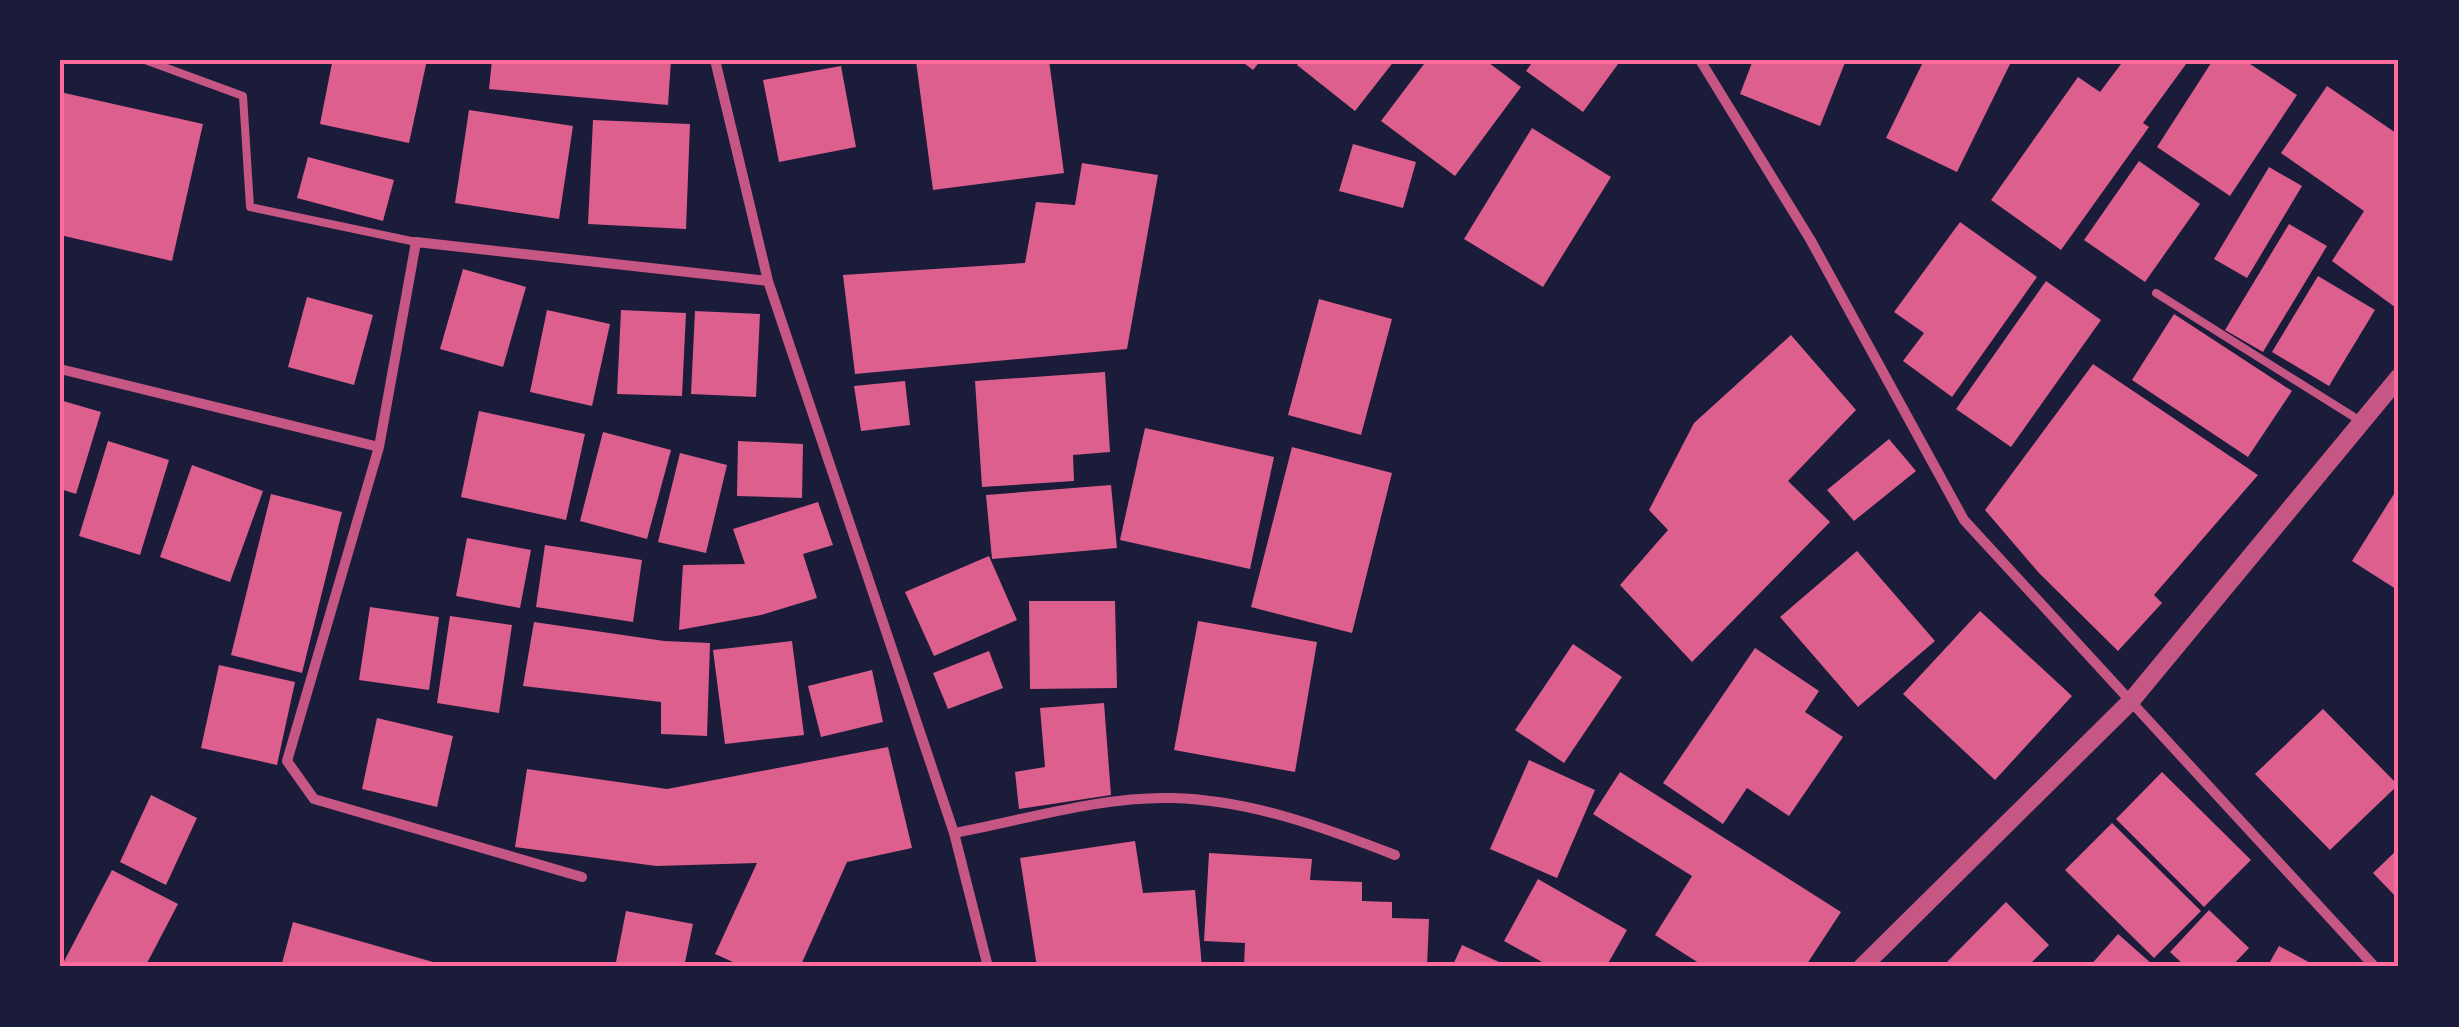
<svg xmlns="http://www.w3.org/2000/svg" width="2459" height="1027" font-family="Rubik,sans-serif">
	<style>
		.building { fill: #dd5f8e }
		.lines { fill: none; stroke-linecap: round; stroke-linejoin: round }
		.service { stroke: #c65784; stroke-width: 8 }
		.minor { stroke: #c65784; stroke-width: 10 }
		.tertiary { stroke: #c65784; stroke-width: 18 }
		.neatline { fill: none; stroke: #ff6b9d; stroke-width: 4 }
	</style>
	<rect width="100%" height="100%" fill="#1b1b3a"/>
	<path class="building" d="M427,60L409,143L320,124L332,63L325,60Z
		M492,60H671L668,105L489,89Z
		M923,60H1049L1064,173L933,190L916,61Z
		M1240,60H1261L1253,70Z
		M1302,60H1395L1355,111L1297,65Z
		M1427,60H1485L1521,87L1455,176L1381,121Z
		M1534,60H1621L1583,112L1526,71Z
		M1753,60H1846L1820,126L1740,94Z
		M1924,60H2012L1957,172L1886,138Z
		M2124,60H2189L2143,123L2149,127L2061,250L1991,200L2078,77L2100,92Z
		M2213,60H2244L2297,95L2230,196L2157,147Z
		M841,66L856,147L779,162L763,80Z
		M2327,86L2399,135V310L2332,261L2364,211L2281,153Z
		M60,92L203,124L172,261L60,235Z
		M469,110L573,126L559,219L455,203Z
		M593,120L690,124L686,229L588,224Z
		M1532,128L1611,177L1543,287L1464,239Z
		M1353,144L1416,162L1403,208L1339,191Z
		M308,157L394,180L383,221L297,198Z
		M2139,161L2200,204L2145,282L2084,240Z
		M1082,163L1158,175L1127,349L855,374L843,275L1025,263L1036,202L1075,205Z
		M2269,167L2302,186L2247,278L2214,259Z
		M1960,222L2037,277L1952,397L1903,361L1924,333L1894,312Z
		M2289,224L2327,246L2263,352L2225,330Z
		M463,269L526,287L503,367L440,349Z
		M2318,276L2375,310L2329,386L2272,352Z
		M2046,281L2101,320L2011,447L1956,409Z
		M307,297L373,315L354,385L288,367Z
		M1319,299L1392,319L1361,435L1288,415Z
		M547,310L610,324L592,406L530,392Z
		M621,310L686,313L682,396L617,394Z
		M695,311L760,314L756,397L691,394Z
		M2174,314L2292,391L2248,457L2132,380Z
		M1791,335L1856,410L1788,481L1830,522L1692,662L1620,585L1668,530L1649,510L1694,423Z
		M2093,364L2258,475L2154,595L2162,603L2118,651L2039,573L1985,510Z
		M1105,372L1110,452L1073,455L1074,481L982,487L975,381Z
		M905,381L910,425L861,431L854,386Z
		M60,400L101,412L76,494L60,489Z
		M479,411L585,434L566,520L461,497Z
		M1145,428L1274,457L1250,569L1120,540Z
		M603,432L671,450L647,539L580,521Z
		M1889,439L1916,471L1854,521L1827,490Z
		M108,441L169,460L140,555L79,536Z
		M738,441L803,444L802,498L737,496Z
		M1292,447L1392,473L1352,633L1251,607Z
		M680,453L727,465L706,553L658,542Z
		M192,465L263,491L230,582L160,557Z
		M1111,485L1117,548L992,559L986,495Z
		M2399,486V591L2352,561Z
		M271,494L342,512L302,673L231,655Z
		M818,502L833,545L803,554L817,598L761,615L679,630L683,565L745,564L733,529Z
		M467,538L531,550L520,608L456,596Z
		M545,545L642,560L633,622L536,607Z
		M1857,551L1935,641L1858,707L1780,617Z
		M989,556L1017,620L934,656L905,592Z
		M1029,601H1115L1117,688L1030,689Z
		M370,607L439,617L429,690L359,680Z
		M1980,611L2072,696L1995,780L1903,694Z
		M450,616L512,625L499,713L437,703Z
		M1198,621L1317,642L1295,772L1174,750Z
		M534,622L664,641L710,643L707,736L661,734V702L523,686Z
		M792,641L804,735L725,744L713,650Z
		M1573,644L1622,677L1564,763L1515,730Z
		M1755,648L1819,691L1805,712L1843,737L1789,816L1747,788L1723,824L1663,783Z
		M989,651L1003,688L948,709L933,673Z
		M219,665L295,682L277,765L201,748Z
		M872,670L883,722L821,737L808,686Z
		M1104,703L1111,795L1019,809L1015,772L1045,767L1040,708Z
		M2323,709L2398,785L2330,850L2255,774Z
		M377,718L453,736L437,807L362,789Z
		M888,747L912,848L847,862L800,967H744L715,954L757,863L656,866L515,847L527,769L667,789Z
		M1529,760L1595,790L1557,878L1490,849Z
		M1620,772L1841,912L1805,967L1788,962L1785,967H1705L1655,935L1692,876L1593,814Z
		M2162,772L2251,860L2204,907L2116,819Z
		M151,795L197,818L166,885L120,862Z
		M2112,823L2201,911L2154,958L2065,870Z
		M1135,841L1143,893L1195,890L1202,967H1037L1020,858Z
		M2399,848V900L2373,873Z
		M1209,853L1312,859L1310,880L1362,882V901L1392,902V918L1429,919L1427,967L1244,965L1245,943L1204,941Z
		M112,870L178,904L145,967H61Z
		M1538,879L1627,930L1606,967H1551L1504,941Z
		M2006,902L2049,945L2027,967H1942Z
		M2209,910L2249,948L2231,967H2186L2170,952Z
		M626,911L693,924L684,967H615Z
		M293,922L447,966L446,967H281Z
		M2118,934L2152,964L2149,967H2089Z
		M1462,945L1510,967H1452Z
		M2279,946L2318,967H2267Z"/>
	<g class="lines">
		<path class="service" d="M145,60L243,96L250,207L416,242
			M2156,293L2362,422"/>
		<path class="minor" d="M715,60L768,281L954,833L988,967
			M1700,60L1810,239L1964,520L2375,967
			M60,369L379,447
			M954,833C1024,820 1101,796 1173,798C1250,800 1323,827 1395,855
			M582,877L314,799L287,761L379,447L416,242L768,281"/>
		<path class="tertiary" d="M1862,967L2131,701L2399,377"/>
	</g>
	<rect width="2459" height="1027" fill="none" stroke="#1b1b3a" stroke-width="125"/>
	<rect x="62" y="62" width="2334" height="902" class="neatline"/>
</svg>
